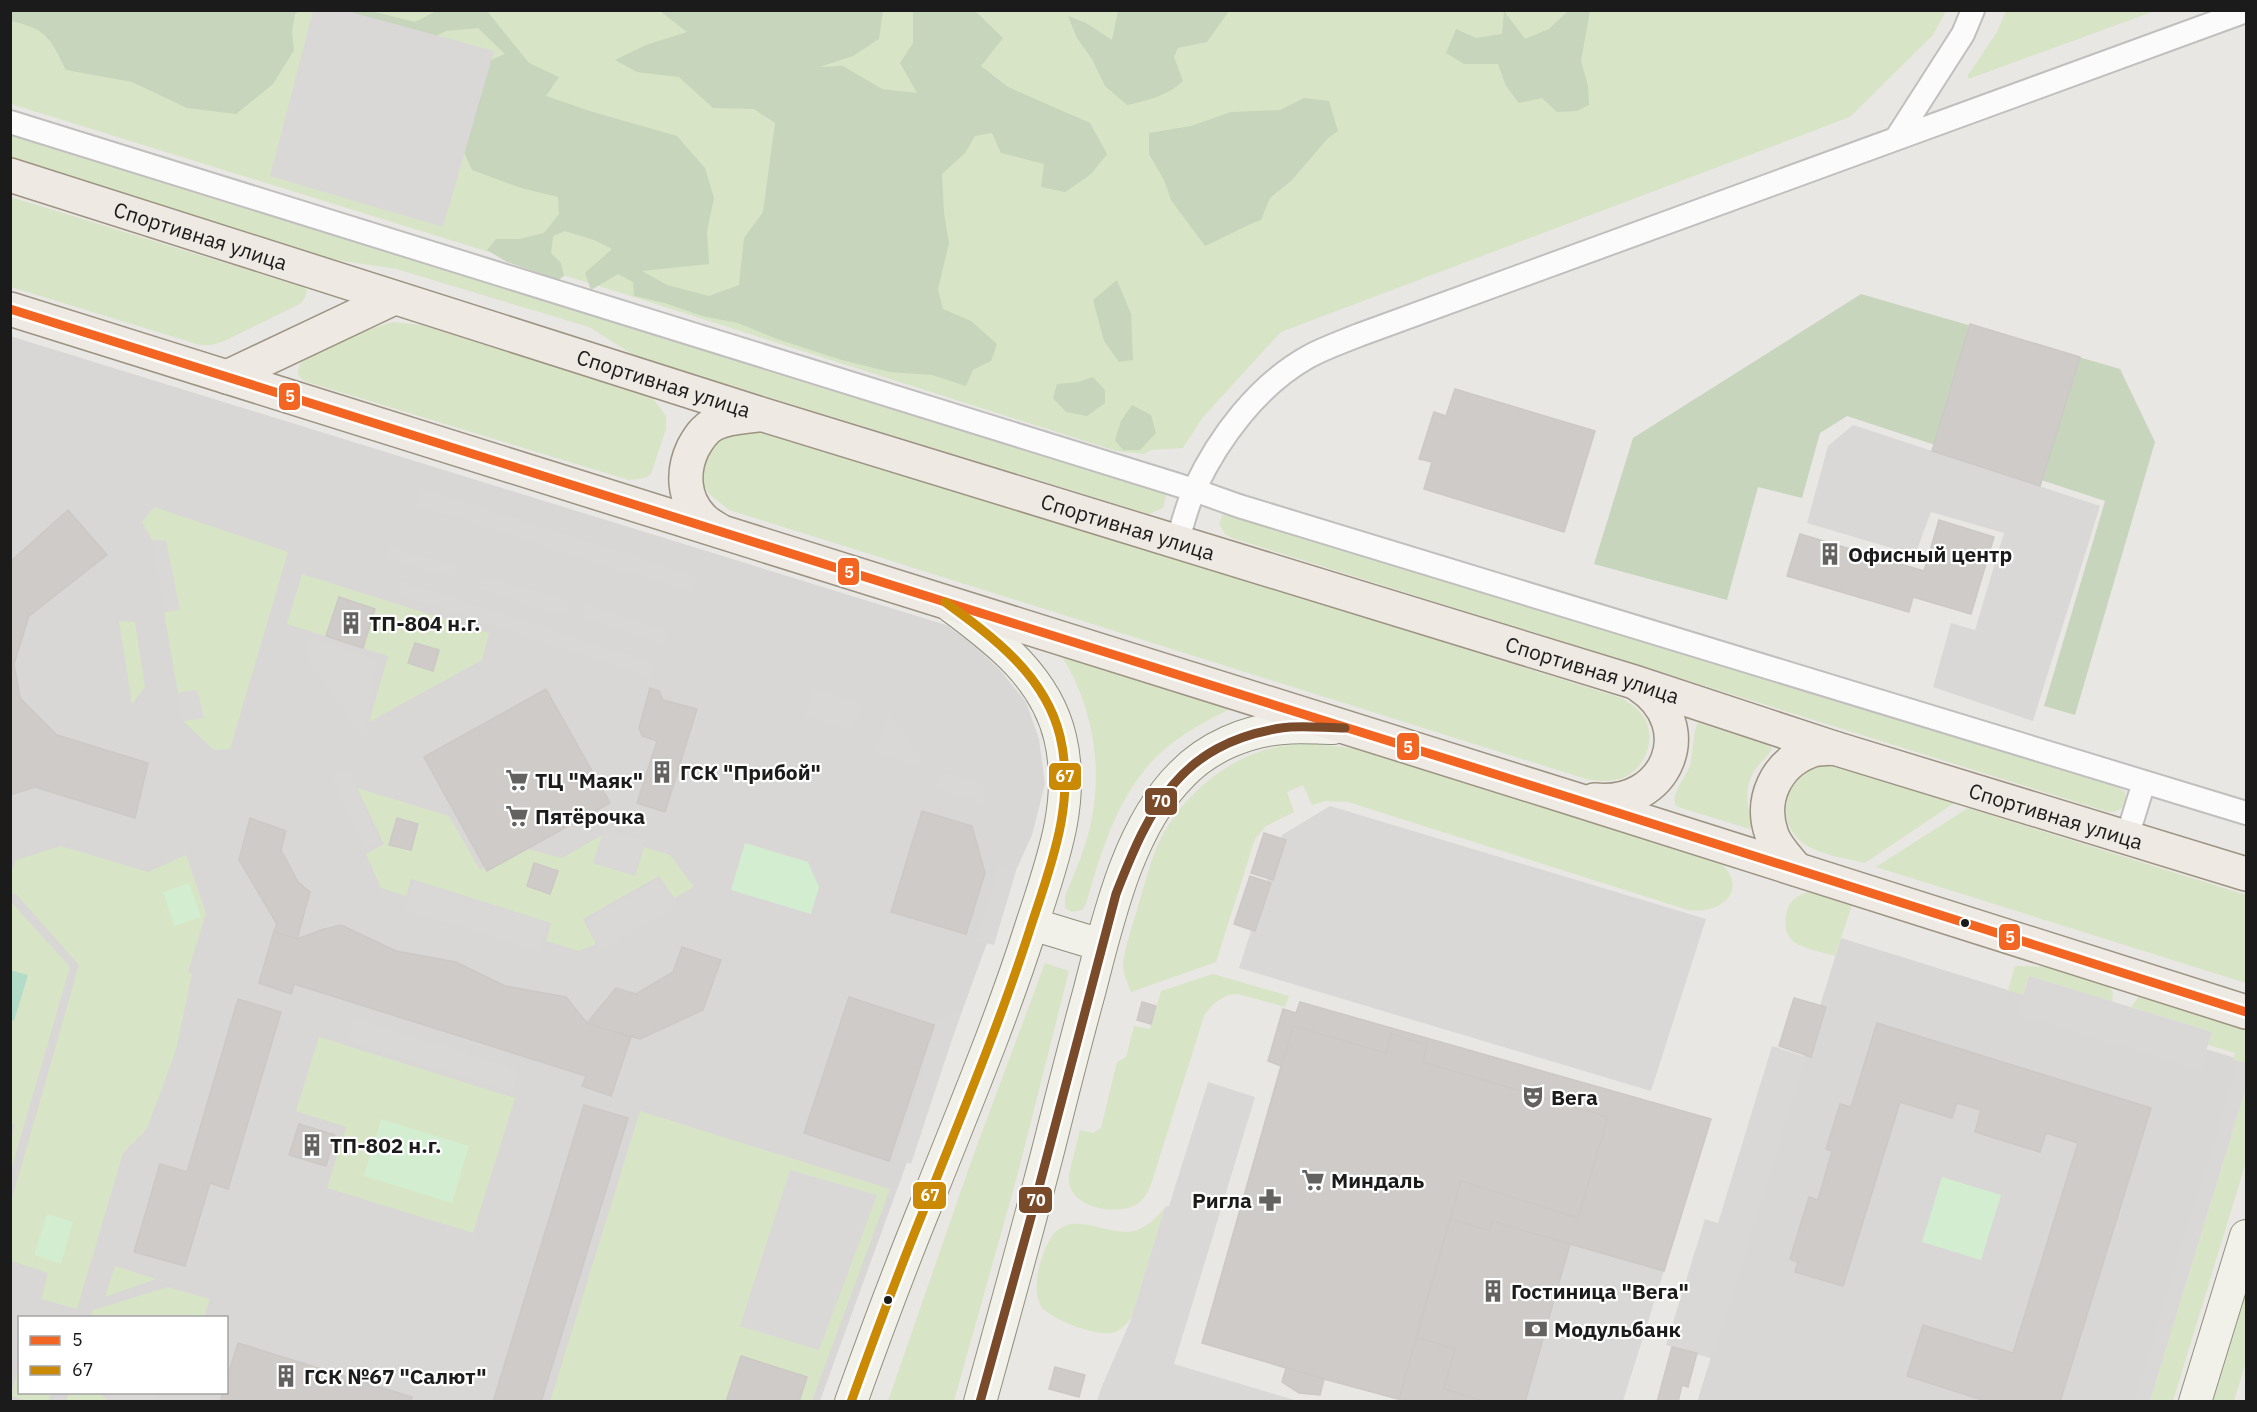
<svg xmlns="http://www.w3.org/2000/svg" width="2257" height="1412" font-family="'IBM Plex Sans',sans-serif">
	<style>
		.residential { fill: #d8d7d5; fill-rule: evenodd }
		.grass { fill: #d7e4c5 }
		.forest { fill: #c6d5bb }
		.park { fill: #d3edd1 }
		.pitch { fill: #b3dcc8 }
		.parking { fill: #d9d8d7 }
		.building { fill: #cecbc9; stroke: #ccc8c5; stroke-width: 1.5 }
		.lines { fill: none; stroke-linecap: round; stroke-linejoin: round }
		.minor-casing { stroke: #c0bfbe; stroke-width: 26 }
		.secondary-casing { stroke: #90907e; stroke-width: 34 }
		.primary-casing { stroke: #9c9383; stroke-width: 36 }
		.minor { stroke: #fcfbfb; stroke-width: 22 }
		.secondary { stroke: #f1f0e9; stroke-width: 32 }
		.primary { stroke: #eee9e3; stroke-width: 33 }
		.bus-1-casing { stroke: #fff; stroke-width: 14 }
		.bus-2-casing { stroke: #fff; stroke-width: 14 }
		.bus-3-casing { stroke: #fff; stroke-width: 14 }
		.bus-1 { stroke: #f26522; stroke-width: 9 }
		.bus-2 { stroke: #cb8a05; stroke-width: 9 }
		.bus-3 { stroke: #7a4b2a; stroke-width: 9 }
		.bus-dot { fill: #1b1b1b; stroke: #fff; stroke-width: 2 }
		.labels { text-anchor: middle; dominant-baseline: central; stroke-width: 4.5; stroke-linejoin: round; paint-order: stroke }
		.street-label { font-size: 21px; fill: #1b1b1b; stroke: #fff }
		.poi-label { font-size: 21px; font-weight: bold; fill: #1b1b1b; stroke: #fff; text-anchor: start }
		.line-badge { stroke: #fff; stroke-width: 2 }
		.badge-label { font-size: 16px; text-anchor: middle; font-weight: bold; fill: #fff }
	</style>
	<rect width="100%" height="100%" fill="#e9e7e3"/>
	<path class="residential" d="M10,336L946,625L975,646L1000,670L1026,702L1039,739L1045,784L1032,835L1003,899L820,1401H11ZM20,1318H226V1392H20Z
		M1841,938L2008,990L2246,1061V1080L2144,1401L1697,1402Z"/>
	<path class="grass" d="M10,11H1946L1933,35L1850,117L1281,332L1203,417L1183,448L1151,450L1144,454L1116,451L618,292L11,104Z
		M2006,11V10L2155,11L1968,79V75L1997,32Z
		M11,126L1164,491L1166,497L1163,508L1149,514L635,356L589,327L396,269L318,257L11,159Z
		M11,197L303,287L307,290C306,297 304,301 298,305L222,342L211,345H200L11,287Z
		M393,322L421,325L651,396L666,416V429L651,474L645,478L629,480L304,381L299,376C298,372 297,370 299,367C305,350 375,327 393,322Z
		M760,428L1621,698C1630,703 1640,710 1645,719C1657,741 1643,773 1619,779C1609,782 1597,781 1586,779L729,510L708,493L702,482V458L713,440Z
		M154,507L288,552L230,749L214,750L183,721L204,718L197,690L178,693L164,612L179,609L166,541L152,540L142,522Z
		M1226,513L2113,784L2125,792L2126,802C2122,811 2114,813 2105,811L1232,538L1225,534L1219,524L1222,516Z
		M302,574L489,633L482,660L369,722L388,656L287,624Z
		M119,621L135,622L145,687L132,704Z
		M1062,657L1234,707C1216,716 1198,725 1182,736C1124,774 1104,841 1086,904L1082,910L1072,912L1065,908V896C1074,875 1083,854 1089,831C1104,773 1094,707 1062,657Z
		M1698,723L1766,744L1772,748C1769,756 1762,760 1757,767C1745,782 1745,804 1752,822L1750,829L1678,807L1675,804C1671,791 1687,777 1690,765C1693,754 1693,730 1698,723Z
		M1313,744L1360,749L1386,757L1717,860C1751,887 1724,915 1688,910L1348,802L1325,801L1312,805L1303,785L1287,792L1294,812L1266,826L1255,839L1216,962L1131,992C1128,984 1123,974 1123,966C1123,952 1135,918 1139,903C1145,883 1150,862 1159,842C1181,798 1223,760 1272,748C1286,745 1300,744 1313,744Z
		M1824,765L1836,766L1954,803L1865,863C1846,858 1819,855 1803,843C1771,819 1788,772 1824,765Z
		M357,788L449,816L480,870L523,848L562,858L602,835L593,863L635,876L644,847L670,855L694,887L674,898L659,876L583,919L596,944L579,951L546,941L551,923L411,879L406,896L381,888L366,854L384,844Z
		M1968,808L2246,895V983L1876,867Z
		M61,846L148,872L186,855L206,913L188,972L192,974L176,1050L147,1129L123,1153L77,1309L41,1299L48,1273L11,1261V1202L79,965L17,895L11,893L10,876L16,860Z
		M1811,891L1852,905L1835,956C1822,952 1805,949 1794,942C1782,933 1783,909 1794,899C1799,895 1805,893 1811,891Z
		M11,902L70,967L11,1170V1140L15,1125L10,1124Z
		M1045,963L1069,971L1018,1173L954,1401H888L972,1159Z
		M2015,966L2059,967L2106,981L2113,993L2112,1002L2029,976L2023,995L2008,990Z
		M1213,974L1289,996L1285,1007L1238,994C1223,994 1213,1003 1204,1016L1155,1172C1152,1182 1148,1195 1140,1202C1123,1216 1080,1210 1071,1189C1069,1184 1069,1179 1069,1174L1080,1130L1093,1133L1101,1128L1117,1062L1126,1057L1134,1026L1150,1029L1161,991Z
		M2140,995L2246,1024V1063L2233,1060L2235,1053L2208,1045L2212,1032L2131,1007Z
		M319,1037L515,1098L473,1233L327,1188L346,1127L296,1111Z
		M2246,1088V1162L2173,1401H2150Z
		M640,1111L890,1189L812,1401L550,1402Z
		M1165,1207L1132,1316C1127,1324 1122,1330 1112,1333C1096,1336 1050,1320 1041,1306C1031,1290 1040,1257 1049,1241C1070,1204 1108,1240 1137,1230C1150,1225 1157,1217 1165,1207Z
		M115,1266L156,1279L105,1297Z
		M168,1287L210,1299L204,1317L91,1318L93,1310Z
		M2246,1293V1362L2234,1401H2213Z
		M19,1364L20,1392L51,1393L48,1401H29L11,1396Z
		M69,1392L100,1393L108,1401H66Z"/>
	<path class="forest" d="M11,10H299V11L295,14L292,31L294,50L273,84L236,114L187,108L132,82L66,70C50,38 47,29 11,21Z
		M328,11H371L415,22L436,11H487L529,63L559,77L546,96L593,112L677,136L705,168L714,198L707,231L709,264L642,271L667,285L709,296L739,285L744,238L763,212L775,123L754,109L713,108L679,77L637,72L615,60L646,45L687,32L660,11H883L879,39L853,56L819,67L843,66L882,89L917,93L900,63L913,43V11H975L1003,38L981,66L1008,87L1090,123L1107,154L1091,174L1065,192L1041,187L1044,164L1001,153L992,133L975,136L965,153L942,174L944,213L949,243L938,289L943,309L971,321L997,344L991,361L973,370L966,386L932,375L890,372L842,360L777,339L738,323L702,316L665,303L634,296L633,282L618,274L591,290L585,273L612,249L594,240L565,231L553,236L551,253L561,263L564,276L558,280L507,262L487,250L496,239H519L544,233L559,214L558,197L521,188L472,170L452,126L476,66L505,54L478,28L446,31L430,39Z
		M1118,11L1120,10L1229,11L1207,42L1178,48L1174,57L1183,81C1167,96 1149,100 1127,105L1105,86L1092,59L1077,38L1068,16L1086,23L1112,40Z
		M1504,11L1525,39L1549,29L1568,11H1590L1581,61L1588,86L1589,105L1577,111L1557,112L1542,98L1519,103L1506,86L1498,64H1464L1446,53L1456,29L1476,38L1502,34Z
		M1304,98L1329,101L1338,131L1328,138L1292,180L1270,198L1261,220C1241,227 1224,238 1205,246L1171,200L1164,180L1149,154V133L1191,126L1231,112L1280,110Z
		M1117,280L1131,314L1133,360L1119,362L1104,341L1093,300Z
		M1861,294L2120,369L2155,442L2075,715L2044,706L2105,501L1847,416L1820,433L1802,498L1758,487L1727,600L1594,564L1633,438Z
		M1093,377L1105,390V403L1087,416L1066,412L1053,398L1057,384L1078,382Z
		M1132,405L1151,415L1156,433L1140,450H1123L1115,440L1121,421Z"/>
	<path class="park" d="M745,843L808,862L819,887L811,914L731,890Z
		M189,883L201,917L174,926L163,892Z
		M381,1119L469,1146L452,1203L364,1176Z
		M1942,1177L2001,1195L1981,1260L1922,1242Z
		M47,1214L73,1222L61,1264L34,1255Z"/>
	<path class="pitch" d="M10,970L28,975L14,1021L11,1020Z"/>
	<path class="parking" d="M313,11H347L494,51L443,227L270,176Z
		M1853,425L2100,506L2033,721L1933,687L1951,623L1975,630L2004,533L1931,512L1915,555L1807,523L1828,446Z
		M422,488L698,577L692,593L416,505Z
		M152,540L166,541L180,610L164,612Z
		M390,547L458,566L453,578L387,559Z
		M484,576L569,601L564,616L480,589Z
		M401,581L655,663L648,676L398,595Z
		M585,604L667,631L664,644L582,618Z
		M308,637L378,659L364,737L310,662Z
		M814,688L862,704L853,732L804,716Z
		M197,690L204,718L183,721L178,693Z
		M889,713L922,762V767L875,753Z
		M347,768L380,843L366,848L332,778Z
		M942,772L983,783L987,804L937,789Z
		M1330,806L1706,919L1651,1091L1239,968L1282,835Z
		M605,828L644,840L634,875L594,862Z
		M999,868L1016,871L994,945L976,941Z
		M659,879L676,906L602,949L586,920Z
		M414,882L548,923L539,952L405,910Z
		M2029,976L2212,1032L2200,1070L2017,1015Z
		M962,1009L911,1164L894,1158L939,1019Z
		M355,1018L519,1070L512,1093L348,1041Z
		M1772,1046L1806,1057L1713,1359L1666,1345L1705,1219L1718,1223Z
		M2239,1061L2246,1063V1088L2150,1401H2134Z
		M1208,1082L1255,1097L1174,1364L1298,1401H1097L1102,1386L1130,1322L1165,1207L1169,1206Z
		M790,1170L877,1195L819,1350L740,1326Z
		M1570,1244L1664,1271L1623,1401L1525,1402Z
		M100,1393H158L156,1402L108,1401Z"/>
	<path class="building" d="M1970,324L2080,357L2040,486L1932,451Z
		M1455,389L1595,431L1564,532L1424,489L1432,462L1419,459L1434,412L1446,416Z
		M68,510L107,555L29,616L14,664L20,698L57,735L148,763L135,818L35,787L10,795V562Z
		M1939,520L1994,537L1971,614L1913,597L1909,612L1787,576L1800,534L1924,571Z
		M339,597L375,609L363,648L326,636Z
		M415,643L439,650L433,671L408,663Z
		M650,688L659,691L663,700L697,709L665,812L637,803L657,741L642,736L639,728Z
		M546,689L610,803L487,871L424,757Z
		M922,811L972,826L985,873L966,934L891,912Z
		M250,818L286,831L281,850L298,882L310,892L297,939L274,931L277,924L239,860Z
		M397,818L418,824L411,850L389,845Z
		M1264,833L1286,840L1273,880L1251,873Z
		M534,863L558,871L550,894L527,886Z
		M1250,876L1271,883L1255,931L1234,924Z
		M341,925L396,951L456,962L505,986L566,997L587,1023L631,1037L611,1096L582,1086L586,1076L294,984L291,994L259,983L274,931L297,939L321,930Z
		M682,947L721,960L703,1010L640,1039L587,1023L616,988L636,994L673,972Z
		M849,997L934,1025L889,1161L804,1133Z
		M1794,998L1826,1007L1811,1057L1779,1046Z
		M238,999L281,1012L228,1189L210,1183L185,1266L134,1252L160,1164L187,1172Z
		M1142,1002L1156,1006L1151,1024L1137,1020Z
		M1300,1002L1711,1119L1664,1271L1570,1244L1525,1402H1409L1324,1379L1202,1343L1281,1066L1268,1061L1283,1009L1296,1013Z
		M1877,1023L2151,1108L2060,1402H1989L1907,1376L1923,1325L2013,1353L2078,1143L2046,1133L2040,1152L1975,1132L1981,1110L1957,1103L1952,1118L1900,1102L1843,1286L1795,1272L1798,1262L1790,1259L1809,1197L1818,1200L1832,1151L1826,1149L1840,1104L1851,1107Z
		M1293,1026L1386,1053L1391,1034L1427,1045L1423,1062L1608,1117L1578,1218L1461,1181L1399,1399L1324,1379L1320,1395L1299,1393L1282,1382L1286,1368L1202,1343Z
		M584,1105L628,1118L541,1402H493Z
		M299,1124L335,1135L326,1166L289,1155Z
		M1450,1219L1489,1230L1492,1221L1570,1244L1525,1402H1487L1444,1389L1455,1349L1416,1337Z
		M238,1343L412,1397L411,1402H220L223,1392H226V1381Z
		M1672,1347L1697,1353L1688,1387L1682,1385L1678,1402H1657Z
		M741,1356L807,1377L799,1402H726Z
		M1055,1367L1085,1375L1079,1397L1049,1389Z"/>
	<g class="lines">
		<g class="minor-casing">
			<path id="minor" d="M10,122L1194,490L1239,506L2246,813
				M1897,137L1963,34L1973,10
				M1177,541C1183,524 1187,505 1195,488C1219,437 1258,385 1308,357C1324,348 1342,342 1359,335L2246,11
				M2127,837L2144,782"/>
		</g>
		<g class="secondary-casing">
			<path id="secondary" d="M1032,924L1101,945
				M851,1402C875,1335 900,1268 927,1202C963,1111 1001,1021 1031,927C1051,865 1076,802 1060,737C1046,678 998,641 952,607
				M980,1402C1004,1315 1028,1229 1050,1143C1063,1091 1076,1040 1090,989C1108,919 1129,826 1182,774C1208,747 1246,731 1283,728C1300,726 1317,728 1333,728
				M2195,1402L2246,1236"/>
		</g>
		<g class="primary-casing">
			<g id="primary">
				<path id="s1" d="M10,175L764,415L1634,682L1834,748L2246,874"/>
				<path d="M10,309L1568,797L2246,1012"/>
				<path d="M227,377L394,298"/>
				<path d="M720,531C714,527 706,523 701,517C683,498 682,471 693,448C698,439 704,429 714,424C728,417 744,417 759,415"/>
				<path d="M1594,800C1667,808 1701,726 1639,685"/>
				<path d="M1796,869C1788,859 1776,847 1772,835C1759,800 1776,764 1810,751C1817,748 1826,749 1834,748"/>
			</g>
		</g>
		<use href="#minor" class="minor"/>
		<use href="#secondary" class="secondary"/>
		<use href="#primary" class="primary"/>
		<g class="bus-1-casing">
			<path id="bus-1" d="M10,309L1568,797L2246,1012"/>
		</g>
		<g class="bus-2-casing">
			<path id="bus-2" d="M851,1402C875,1335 900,1268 927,1202C963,1111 1001,1020 1031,926C1051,865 1076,802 1060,736C1045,675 993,637 945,602"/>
		</g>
		<g class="bus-3-casing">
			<path id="bus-3" d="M980,1402L1034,1206L1116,894C1150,807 1180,744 1281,728C1301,725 1324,728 1345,728"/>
		</g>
		<use href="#bus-1" class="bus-1"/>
		<use href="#bus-2" class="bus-2"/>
		<use href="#bus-3" class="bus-3"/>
	</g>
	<defs>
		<g id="building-bare" transform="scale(1.8)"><path d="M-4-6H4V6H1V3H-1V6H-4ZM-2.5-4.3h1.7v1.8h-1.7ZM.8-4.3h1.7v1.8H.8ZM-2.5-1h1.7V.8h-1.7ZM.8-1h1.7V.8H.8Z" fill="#636261" stroke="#fff" stroke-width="2.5" paint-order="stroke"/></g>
		<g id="supermarket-bare" transform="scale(1.8)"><path d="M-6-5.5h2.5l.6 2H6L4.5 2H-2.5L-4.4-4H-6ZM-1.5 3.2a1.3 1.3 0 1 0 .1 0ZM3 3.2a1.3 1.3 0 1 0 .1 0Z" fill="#636261" stroke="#fff" stroke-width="2.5" paint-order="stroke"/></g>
		<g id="theatre-bare" transform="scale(1.8)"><path d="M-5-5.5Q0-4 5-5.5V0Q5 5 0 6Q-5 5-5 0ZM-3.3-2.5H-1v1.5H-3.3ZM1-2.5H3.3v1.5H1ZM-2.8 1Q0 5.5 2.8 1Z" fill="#636261" stroke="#fff" stroke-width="2.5" paint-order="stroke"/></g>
		<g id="pharmacy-bare" transform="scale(1.8)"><path d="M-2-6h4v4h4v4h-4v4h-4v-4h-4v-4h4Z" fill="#636261" stroke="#fff" stroke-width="2.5" paint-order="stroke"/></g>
		<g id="bank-bare" transform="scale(1.8)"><path d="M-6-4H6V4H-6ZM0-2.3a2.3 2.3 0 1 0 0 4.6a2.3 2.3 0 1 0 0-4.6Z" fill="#636261" stroke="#fff" stroke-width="2.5" paint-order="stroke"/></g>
	</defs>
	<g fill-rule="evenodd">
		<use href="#building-bare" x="1830" y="554"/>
		<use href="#building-bare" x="351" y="623"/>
		<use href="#building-bare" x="662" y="772"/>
		<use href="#supermarket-bare" x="517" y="780"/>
		<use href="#supermarket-bare" x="517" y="816"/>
		<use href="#theatre-bare" x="1533" y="1097"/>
		<use href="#building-bare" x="312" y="1145"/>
		<use href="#supermarket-bare" x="1313" y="1180"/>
		<use href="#pharmacy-bare" x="1270" y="1200"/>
		<use href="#building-bare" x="1493" y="1291"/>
		<use href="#bank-bare" x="1536" y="1329"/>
		<use href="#building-bare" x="286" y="1376"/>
	</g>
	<g class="bus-dot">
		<circle cx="1965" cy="923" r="5"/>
		<circle cx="888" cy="1300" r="5"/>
	</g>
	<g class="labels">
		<g class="street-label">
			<text stroke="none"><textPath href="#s1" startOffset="200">Спортивная улица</textPath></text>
			<text stroke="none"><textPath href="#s1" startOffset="686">Спортивная улица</textPath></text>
			<text stroke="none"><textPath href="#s1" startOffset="1172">Спортивная улица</textPath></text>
			<text stroke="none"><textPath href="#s1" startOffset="1658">Спортивная улица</textPath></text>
			<text stroke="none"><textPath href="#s1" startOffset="2144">Спортивная улица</textPath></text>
		</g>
		<g class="poi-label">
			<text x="1848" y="554">Офисный центр</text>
			<text x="369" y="623">ТП-804 н.г.</text>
			<text x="680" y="772">ГСК "Прибой"</text>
			<text x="535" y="780">ТЦ "Маяк"</text>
			<text x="535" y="816">Пятёрочка</text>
			<text x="1551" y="1097">Вега</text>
			<text x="330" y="1145">ТП-802 н.г.</text>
			<text x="1331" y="1180">Миндаль</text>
			<text x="1252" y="1200" text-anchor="end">Ригла</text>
			<text x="1511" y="1291">Гостиница "Вега"</text>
			<text x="1554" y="1329">Модульбанк</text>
			<text x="304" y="1376">ГСК №67 "Салют"</text>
		</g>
	</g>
	<g class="line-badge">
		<rect x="278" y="382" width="23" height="29" rx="6" fill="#f26522"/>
		<rect x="837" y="557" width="23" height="29" rx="6" fill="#f26522"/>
		<rect x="1396" y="732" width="24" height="29" rx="6" fill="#f26522"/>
		<rect x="1048" y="762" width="34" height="29" rx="6" fill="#cb8a05"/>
		<rect x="1144" y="787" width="34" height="29" rx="6" fill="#7a4b2a"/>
		<rect x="1998" y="923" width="23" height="28" rx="6" fill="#f26522"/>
		<rect x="912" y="1181" width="35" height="29" rx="6" fill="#cb8a05"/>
		<rect x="1018" y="1186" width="35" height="28" rx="6" fill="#7a4b2a"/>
	</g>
	<g class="badge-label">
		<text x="290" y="402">5</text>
		<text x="849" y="578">5</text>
		<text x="1408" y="753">5</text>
		<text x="1065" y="782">67</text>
		<text x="1161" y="807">70</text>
		<text x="2010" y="943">5</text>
		<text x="930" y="1201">67</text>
		<text x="1036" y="1206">70</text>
	</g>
	<rect width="2257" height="1412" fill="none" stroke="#1b1b1b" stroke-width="24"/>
	<rect x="18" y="1316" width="210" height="78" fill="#ffffff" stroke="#a4a4a4" stroke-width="1.5"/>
	<rect x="30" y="1336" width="30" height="9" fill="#f26522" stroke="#a4a4a4" stroke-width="1.5"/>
	<text x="72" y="1346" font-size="18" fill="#1b1b1b">5</text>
	<rect x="30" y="1366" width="30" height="9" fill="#cb8a05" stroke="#a4a4a4" stroke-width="1.5"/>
	<text x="72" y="1376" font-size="18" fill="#1b1b1b">67</text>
</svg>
